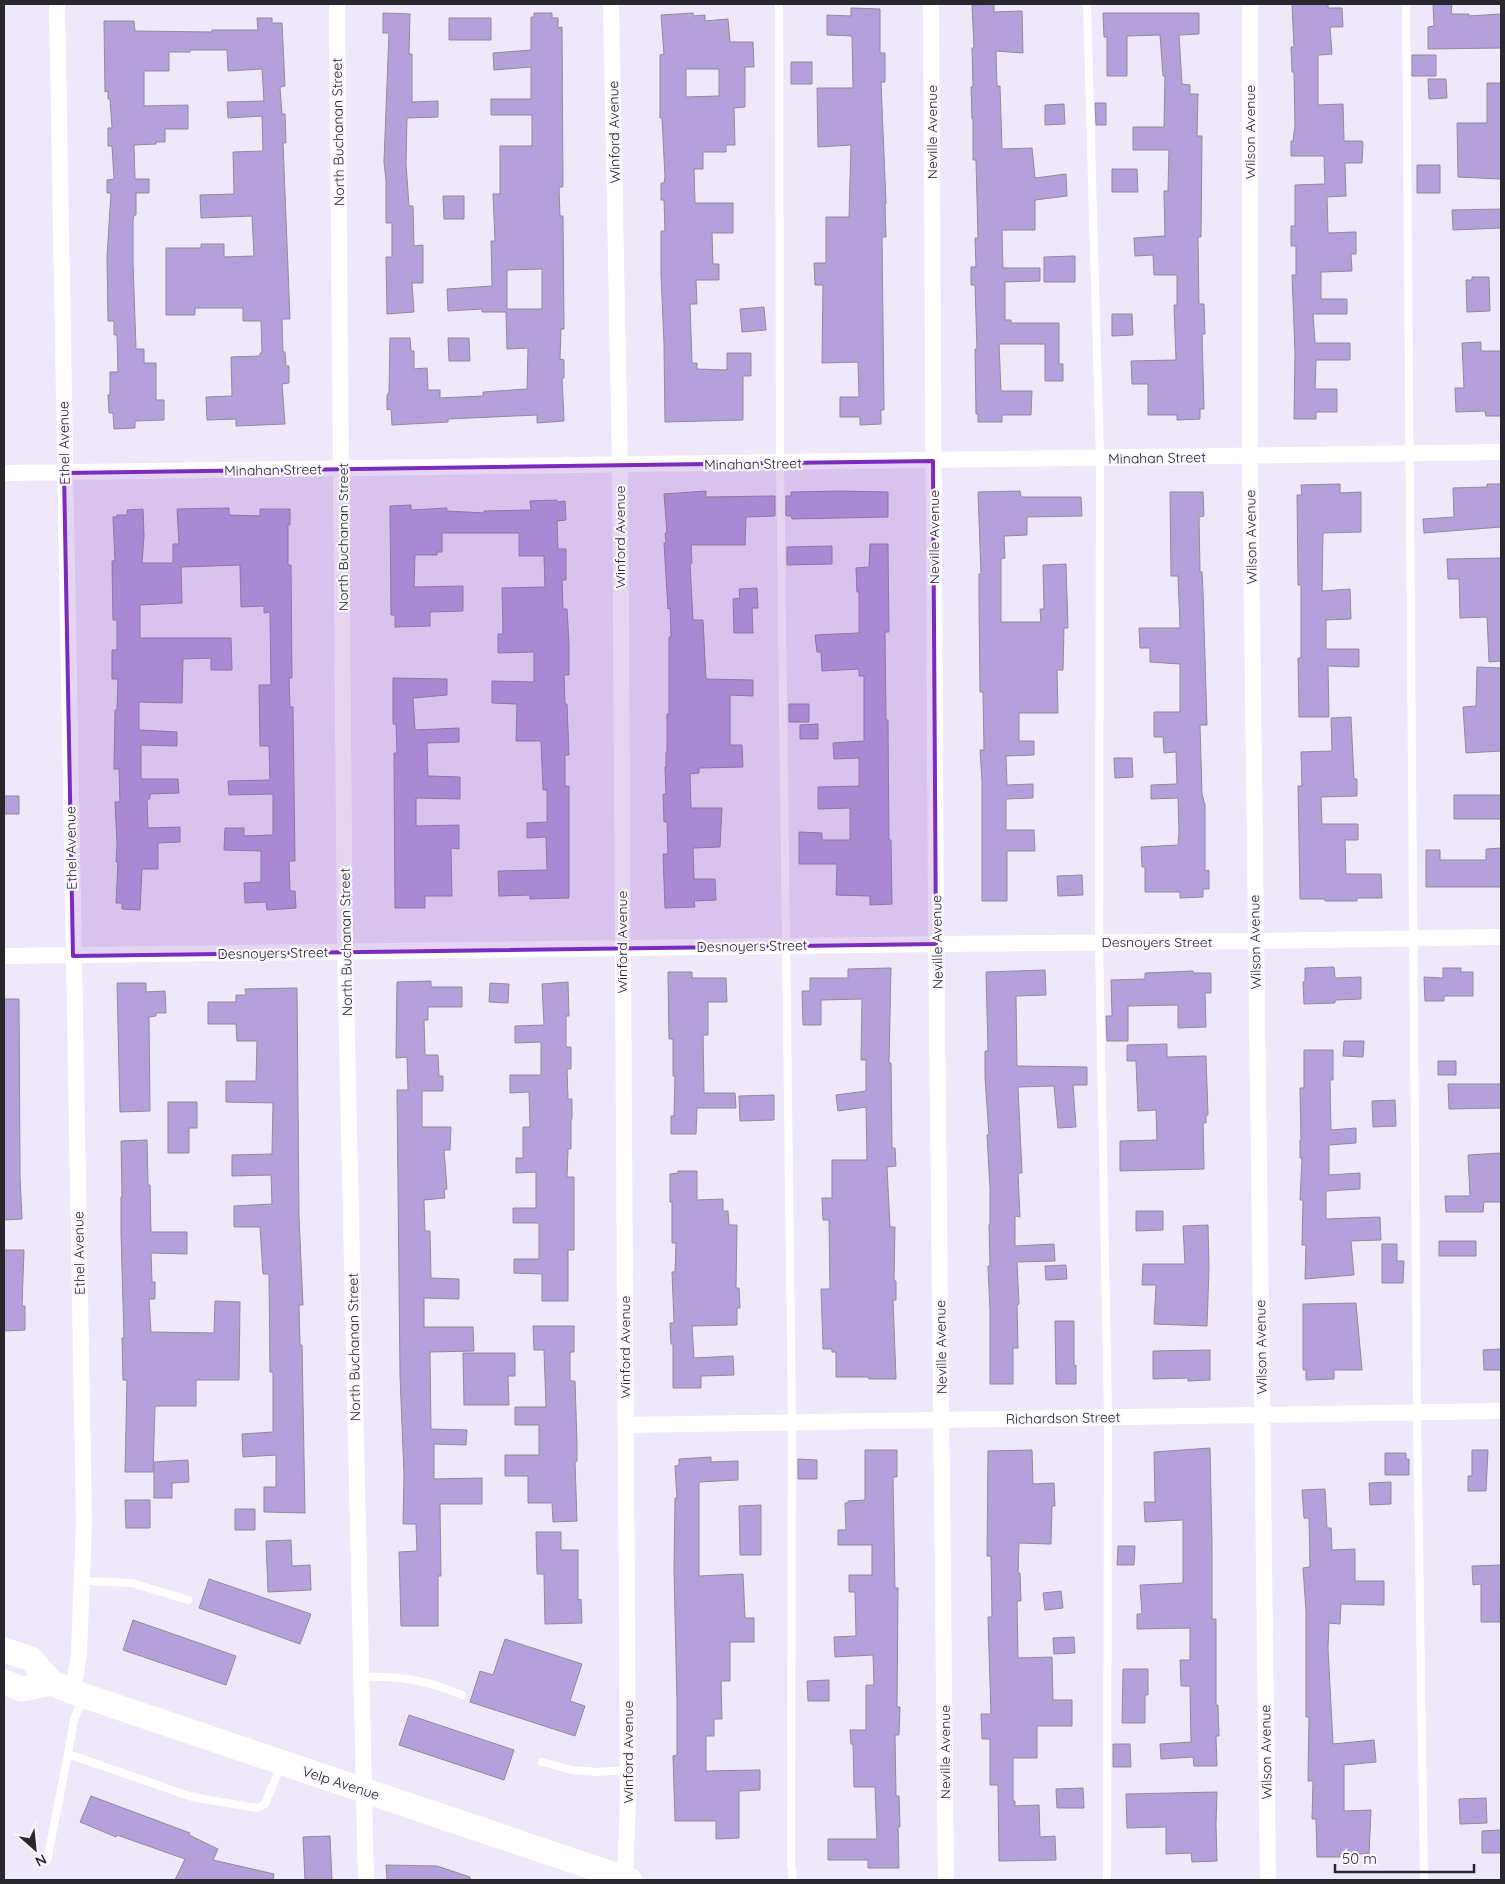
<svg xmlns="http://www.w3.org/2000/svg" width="1505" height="1884" font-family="Quicksand,sans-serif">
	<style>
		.building { fill: #b4a0da; stroke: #908b9c; fill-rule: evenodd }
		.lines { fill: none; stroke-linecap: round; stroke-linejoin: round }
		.service { stroke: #fff; stroke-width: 8 }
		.minor { stroke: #fff; stroke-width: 16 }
		.primary { stroke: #fff; stroke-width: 25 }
		.marked { fill: #7b2cbf; fill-opacity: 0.2; stroke: #7b2cbf; stroke-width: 4; stroke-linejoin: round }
		.labels { text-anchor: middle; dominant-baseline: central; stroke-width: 4.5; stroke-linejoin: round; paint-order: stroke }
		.street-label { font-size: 14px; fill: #29272e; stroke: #faf7ff }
	</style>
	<rect width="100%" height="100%" fill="#efe8fb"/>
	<path class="building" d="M994,4V12L1022,11L1023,53L996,51L997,86H1000L1002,149L1032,148L1035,178L1066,174L1067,196L1035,200V230H1002L1003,268H1040V281L1005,282V320H1011V323H1059V364H1063V381H1045V344H999L1001,391H1032L1031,415H1002V422H978V414H976L975,349H977L975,285H971V267H976L975,238H978L976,160H973V119H972L971,87H973L972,48H974L972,5Z
		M1292,4H1328V8H1342L1343,27H1330L1332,54L1318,55V105L1343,104L1344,141H1362L1363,144L1362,163H1345L1346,196L1327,197L1328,233L1356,232V254H1351L1352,271L1321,272V299H1347V314H1313L1315,343H1350V360H1316L1315,389H1337V412H1316V419H1294L1295,352L1292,275H1296V246H1291V226H1295V185L1325,184L1324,156H1291V141H1293L1295,125L1294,72H1292L1291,47H1294Z
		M1433,4H1452L1451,14H1469V16L1501,14V48L1428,49V27L1434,26Z
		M851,8L880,9V53H885V82H881L886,204H885L886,237H882L884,410H881V424L860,425V417H840V397H859L858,362L822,363L823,285H815L814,263H826V217H849L851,145L818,147L817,88H853L852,36L827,35V15L851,16Z
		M383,13L410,14L409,54H412V102L438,101V117L407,118L406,164L409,206H413L414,246L423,245V283H412L414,312L387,314L386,257H392V223H386V181L384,162L389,33H383Z
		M534,13H552V18H558V28L562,27L563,187H559L560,216H563L564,329H561L560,359L564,360V378H562L564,421L537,423V415L448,419V422L392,425L391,409L387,410V395L389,392L390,338H410L411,351H414V369L427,368L428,390H440V398L483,396V392L527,389L528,348L507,349L506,312H482V309L448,311L447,289L492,286L491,241H495L493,194H500V146H532V115H491V99H531V67L494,70L493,53L531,50V17H534ZM542,269V309H507V270Z
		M693,13L694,16L705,15V21L728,19L730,42H753L754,67H745V107L734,108L735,145H726V152H703V169H694L695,203H733V233H712L713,264H719V280H696L697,304H690L692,363H697V369L727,370V353H751V376H743V420L665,422L664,344L661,274V231H665L664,200H661V183H664L665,177L662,118H660V55L664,54L661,15ZM686,69H719V96L686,97Z
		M1103,13H1199V34L1179,35L1182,84L1190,85V94H1198L1197,136H1202L1201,237H1198L1199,304H1204L1205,334H1202L1204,409H1200V419L1177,420V415H1148V384H1132L1131,361L1176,360L1174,305H1177V275H1154L1153,255L1135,256L1134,238L1165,236L1164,191H1168L1169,150H1133V127H1164L1165,76H1163L1160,35L1127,36V76H1107V37H1104Z
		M257,18H272V23H282L285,86L280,87L282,114H285L286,143H283L290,319H282L283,352H285L286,366H289V383L282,384L285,424L236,426V419L207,420L206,397L232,396L231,357L260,356V353H262L261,321H243V308H195V315H166V248H201V244H224V257L254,256L252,216L201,218L200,195L234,194L233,152L263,151L262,116L228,118L227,102L264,101L262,69L228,71L227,50H190V52H169V71H144V106L188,105V129H165V142H156V144L134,145L135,179H149V193H136V215H134L133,220V262L136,349H144V363H156V400H164V420L135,421V428L114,429L113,413H109L108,395H110V372H118L117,335H114V321H108L107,257L111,193H107V180L114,179L112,146H108V128H112L110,99H108V91L105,92L104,21H134L135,31L212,32V30H258Z
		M449,18H491V40H449Z
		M1412,55H1436V76H1412Z
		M791,62H812V84H791Z
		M1428,79H1446L1447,98L1429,99Z
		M1487,83H1501V179L1458,177L1457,123H1487Z
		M1095,103H1106V125H1096Z
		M1064,104L1065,124L1045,125V105Z
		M1417,165H1440V193H1417Z
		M1112,169H1137L1138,192H1112Z
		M443,196H464V219H444Z
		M1501,209V228L1453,230L1452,210Z
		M1075,256V282H1044V257Z
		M1472,277H1489L1490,311L1467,312L1466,280H1472Z
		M764,307L766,330L742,332L740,309Z
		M1112,314H1132L1133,335L1112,336Z
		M448,338H469L470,361H449Z
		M1481,342V351H1501V416H1486L1485,411L1456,412L1455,388H1464L1462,343Z
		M1340,484V493L1361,492V532L1323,533L1322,591L1350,589L1351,619L1326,620V649H1359V667L1328,666L1329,717H1299L1298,658H1301V585H1298L1297,495H1302L1301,485Z
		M1487,484H1501V527L1424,533L1423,519L1454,517L1453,488L1487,487Z
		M706,491V497L775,496V516L746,517L745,545H691L692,563L690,564L693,620H703L706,679L753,680V696L730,695V745H742L743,767L699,768V773L690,774L691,808H722L720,847L693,848L694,879H715L716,900L694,901L695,907L665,908L663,854H668L667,822H664L663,794H666L665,767H666V752H667V714H669V637H671L670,608L668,609L664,543H666L665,533H667L664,494Z
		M839,491L888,492V517L792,519L791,516H786V496H791V492Z
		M1020,491L1021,497H1081L1082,516L1027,517V535L1004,536L1005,558L1001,559V622H1041L1040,609H1044L1043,565L1066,564L1068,628H1064L1063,670H1057L1058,713H1019V741H1034V755L1006,756L1007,785L1033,784V798L1006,799V830H1034L1035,851H1007V901H982V781L980,750H984L983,692H980L979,603V574H981L978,492Z
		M1170,492H1203L1204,516L1199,517L1200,572H1202L1203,592L1207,725H1200L1202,794L1205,805V871L1209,870V889H1203V897L1180,898V892H1145V867H1142L1141,847L1178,845L1179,833L1178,798L1151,799V785L1177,784L1176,752L1164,753L1163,737H1154V712H1180V664L1150,662V648H1140L1139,628H1180L1178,576H1171Z
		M557,500V502L565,501L566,520L557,521L558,549H566V580H562L563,609H567L569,644V675H564L565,704H567L569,755H565V786H569V898L530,899V895L499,896L498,871L547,870L546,837L527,838V823L547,822V790H543L541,741H516L517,704L492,703V681L534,682V652L498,653V634H503L502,588L545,587L544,556H519V533H442V552H437V555H415L414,587L463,586V611L430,612V626L395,627V615H391L390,506L411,505V510L447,508V511L484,513V511L531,510L530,501Z
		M229,508V515L260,516V509H290V525H288V565H291L292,678H289L290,707H293L295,861H289L290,891H295L296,908L267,910L266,902L245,903L244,883L261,882V851L224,850L225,828H244V836L273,835V794L229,795L228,781L270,780L269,746H260L259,685H271L270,612L264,613V606L241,607L240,565L181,567L182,603L140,605V638H231L232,670H211V658L183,659L182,703L139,702V730L177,732V746L141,745V779H178L179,793L150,794V799H147L148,828L180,827V842L158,843V869H142L140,910L122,909V903H116L118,862H116L117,844L115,802H120L119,769H114L115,710H117L118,679H112V650H117V620H113L112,561H115L113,517H117V515H127V510L143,509L144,536L142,563H173V544H179L177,509Z
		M870,544H888V545L889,632H885L886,720H888L889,840H891L892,904L870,905V896L836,895L837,864H799V832L822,833V840H850V808L818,809V787L859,786V758L834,759L833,743L864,741V676H859V669L822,671L821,652H817L815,635L859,633V592H857L856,568L869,567Z
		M832,546V564L787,565V547Z
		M1501,558V661L1489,662L1487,617L1460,618L1459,579H1448L1447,559Z
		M757,588L758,608H752L753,633H734L733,599L740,598L739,589Z
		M1477,667L1501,668V751L1466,753L1463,707L1476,706Z
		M393,678L447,679V695L413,698L415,730L459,728V742L427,743L428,776L460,777V799L416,798V826L459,825V849L451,848L452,896H425V908H395L394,753H397L396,724H393Z
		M789,704H809V722H789Z
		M1351,717L1354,779H1357V796L1321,797L1322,824H1358V840H1345L1346,874H1381L1382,898H1357V901H1325V899H1300L1298,786H1302L1301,752L1332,751L1331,718Z
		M818,724V739H800V725Z
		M1114,758H1132L1133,777L1115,778Z
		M1454,795H1501V819H1454Z
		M4,796H19V814H4Z
		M1501,848V887H1426V850H1440V860H1486V849Z
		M1082,875L1083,895L1058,896L1057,876Z
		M1334,967L1335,978L1361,977V999L1335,1000V1003L1304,1004L1303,982L1305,981V968Z
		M891,968L889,1063H891L892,1148H895L896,1166L887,1167L890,1227H895L894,1281H896V1300H893L896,1379H869L868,1377H836V1352H832V1349H823L821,1289H830L829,1220H823L822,1198H832V1160H867L866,1107L838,1111L836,1095L866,1091V1060H861L862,999L821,1000V1025H803L802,991H810V978H848V969Z
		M1443,968H1461V972H1473V996H1444V1001H1425L1424,977L1443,978Z
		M1045,970L1046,995L1016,996L1017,1066L1087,1067V1085H1073L1076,1127L1058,1128L1054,1086L1018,1087L1022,1173H1018L1020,1217L1015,1216V1246L1054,1244L1055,1261L1017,1262L1019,1304L1017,1305L1018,1348H1013V1384H990V1310L988,1266H990L989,1225L990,1224V1188L987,1135H989L985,1077V1051H988L986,972Z
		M1193,971V973H1211V993H1205L1206,1027L1178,1028V1005L1128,1006V1041H1107L1106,1016H1112L1111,980L1145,979V973Z
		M668,972H692V978H726L727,1002H708V1035H703L704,1093H735L736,1108H697L696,1134H671V1116H674L675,1076H673V1039H669Z
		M431,981V987H462V1007H428V1020H424L425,1055H438L439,1076H443V1091H422V1127H451L450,1150H444L447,1189L444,1190L445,1198L424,1200L425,1231H430L431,1278L459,1279V1299L424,1298V1327H473L474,1351L430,1352L431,1429L467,1430L466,1445L434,1444V1479L482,1478V1504H440L441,1576H438V1626H401L399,1552L417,1551L416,1524H403L404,1475L400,1375L397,1090H408L407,1057L396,1058L397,982Z
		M568,982L569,1016H566V1047H571V1069H567L568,1099H572V1119H571V1149H568L567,1177H574V1250H568V1301H542V1274L514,1273V1259H539V1223H513V1208H536V1172L516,1173V1158H523V1127H530L529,1092L510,1093V1075H541V1042L515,1043V1026L544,1025L542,984Z
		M117,983H146V992L165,991L166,1013H156V1016L149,1017L150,1111L120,1112Z
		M490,983L509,984L508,1003L489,1002Z
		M297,988L299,1217L303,1305H299L300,1345H302L305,1513L264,1512V1487H276V1455L243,1457L242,1434L273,1432V1372H270L269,1274H263L260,1227H234V1206L272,1204L271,1175L232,1176V1155L272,1154L273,1103L226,1102V1081H256L257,1041H237L236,1024H208V1002H236V995H246L245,989Z
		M4,999H19L20,1176L22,1219L4,1220Z
		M1344,1041H1364L1363,1057L1343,1056Z
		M1167,1044V1057L1206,1056L1208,1115H1206V1123H1203L1204,1169L1120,1171V1141L1157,1140L1156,1110L1138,1111L1136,1061H1127V1045Z
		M1304,1050H1333V1080H1330L1331,1130L1356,1128V1143L1329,1145V1175L1360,1173V1189L1326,1191V1219L1380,1217L1381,1240L1351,1241L1354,1275L1305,1279L1306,1245H1302L1303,1200H1300L1302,1158H1300V1140H1301L1300,1088H1304Z
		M1438,1061H1456V1075H1438Z
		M1448,1084H1501V1108L1449,1109Z
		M774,1095V1120L740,1121L739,1096Z
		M1395,1100L1396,1126L1373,1127L1372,1101Z
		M168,1102H197V1128H189V1153H168Z
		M147,1140L148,1185H150L151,1232H187V1254L151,1253L152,1282H155V1299H149L151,1332L214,1333L215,1301L240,1302L239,1380H196V1406H155L153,1472H125L127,1380H123L122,1338H124L121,1233V1197H122L121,1141Z
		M1501,1153V1202H1484L1483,1212H1446L1445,1196H1470L1468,1155Z
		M678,1171H697V1200L723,1199V1211H728L729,1225H737L736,1288H739L740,1308H737V1325L692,1326L694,1358L733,1356L734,1375L701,1376V1388H673V1344H671L670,1323H674L672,1272H675L676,1243H672V1202H670V1174L678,1173Z
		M1136,1211H1163V1230L1136,1231Z
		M1208,1225L1209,1269L1207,1326L1154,1324L1156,1285H1142L1143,1264H1185L1183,1226Z
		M1439,1241H1476V1256H1439Z
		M1382,1244H1397V1261H1404L1403,1283H1382Z
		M4,1250H24L22,1306H25V1330L4,1331Z
		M1066,1265L1067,1279L1046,1280L1045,1266Z
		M1356,1303L1362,1370H1334V1379L1306,1380V1370H1303V1304Z
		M1055,1321H1074V1366L1076,1365V1384H1056Z
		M533,1326H574V1352H570V1381H575L577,1443V1461L575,1462L577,1521L553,1522L552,1503H528V1476H505V1455H539V1425H515V1407H546L544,1350H534Z
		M1501,1349V1370H1484L1483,1350Z
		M1210,1350V1380L1188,1381V1378L1153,1379V1351Z
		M463,1353H515V1376H508L509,1405H464Z
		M1210,1448L1212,1544V1619H1216V1705H1218L1219,1736H1216L1217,1766H1194L1193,1757L1161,1759L1160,1744L1191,1742L1190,1686H1181L1180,1660H1190V1628L1137,1629V1614H1142L1140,1585L1183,1583V1520L1145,1522L1144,1502H1155L1154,1452Z
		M865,1450H897V1477H893L895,1588H898L897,1707H900L899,1735H895L896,1796H899L900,1827H898L899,1868H868V1860H828V1839H877L875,1787H854L853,1744H851L850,1730H866V1685H874L873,1655L835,1657L834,1637L856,1636L855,1592H849V1575H872V1545H838V1530H846L845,1503H848V1501L865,1500Z
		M1032,1450L1033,1484L1054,1483L1055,1506H1052L1051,1544L1019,1543L1018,1573H1020L1021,1601H1017L1018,1658L1052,1657L1053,1700H1072V1726H1037V1758H1013V1801H1015V1806L1039,1805L1040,1837L1055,1836L1056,1860L999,1861L998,1785H990V1739H982L981,1714H991L988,1617H992L991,1556H987L988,1451Z
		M1472,1450H1488L1486,1491H1468V1476H1472Z
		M1385,1453H1406V1459H1409V1475H1385Z
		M711,1457V1462L738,1461V1480L699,1482V1576L743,1574L745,1618H754V1642H730V1681H721L722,1719H714V1736H706V1771L760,1770V1790L739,1791V1838L716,1839V1821H675L673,1756L677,1755V1701L674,1570L675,1498H677L675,1466L679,1465V1459Z
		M798,1459L817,1460V1479H798Z
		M188,1460L189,1482L172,1483V1498H154V1462Z
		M1391,1482V1504L1370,1505L1369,1483Z
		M1325,1489L1327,1528H1331L1332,1550L1355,1549V1581H1384V1605L1341,1604L1340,1624L1329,1623L1328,1648L1333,1744L1374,1740L1376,1762L1344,1765V1811L1371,1810L1369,1854H1339L1340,1857H1317L1316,1819H1312L1313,1781H1308L1309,1717H1306V1611L1303,1568L1310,1567L1309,1518H1304L1302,1490Z
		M125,1500H150V1528H126Z
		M761,1505V1555H740L739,1506Z
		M235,1509H255V1530H235Z
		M536,1532H561V1550H578V1600L581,1599L582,1623L545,1624L544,1574H537Z
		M291,1540L292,1566L310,1565L311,1590L268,1592L266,1541Z
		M1118,1546H1135L1134,1565H1117Z
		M1501,1565L1500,1622H1481V1584L1473,1585L1472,1566Z
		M209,1579L311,1614L300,1644L199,1608Z
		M1061,1591L1063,1608L1045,1610L1043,1593Z
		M133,1620L236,1656L226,1685L123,1650Z
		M1074,1637L1075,1653L1054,1654L1053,1638Z
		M505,1639L582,1664L570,1701L585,1706L575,1736L470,1702L480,1671L493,1675Z
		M1123,1669H1148V1695H1145V1723H1122Z
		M829,1680V1701H808L807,1681Z
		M409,1715L514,1750L504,1780L399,1745Z
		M1113,1744H1130L1131,1767H1113Z
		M1083,1788L1084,1808H1057L1056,1789Z
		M1217,1792L1216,1824L1217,1861L1192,1862L1191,1853L1166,1854V1827L1127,1828L1126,1794Z
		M91,1796L190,1833L189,1835L218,1849L213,1860L274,1874L273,1880H175L185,1859L117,1835L116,1837L80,1822Z
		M1486,1798L1487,1823L1460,1824L1459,1799Z
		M1501,1830V1853H1482V1831Z
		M330,1836L332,1880H305L303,1837Z
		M386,1865L437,1866L470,1877V1880H387Z"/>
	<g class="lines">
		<path class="service" d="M779,4L780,463L792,1422L791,1864L793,1880
			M1087,4L1100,459L1099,942L1108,1417L1107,1880
			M1406,4L1417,1412L1424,1880
			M82,1581L132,1583L188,1600
			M362,1677C400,1676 427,1680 462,1695
			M83,1698L74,1720L68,1754L192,1797L257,1808L265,1804L281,1765
			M542,1762L572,1770L597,1772L628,1770
			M47,1861L68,1754"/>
		<path class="minor" d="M57,4L84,1522L79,1653L73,1692
			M337,4L345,952L366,1880
			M611,4L620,465L628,1797L625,1880
			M931,4L936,920L946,1880
			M1250,4V456L1268,1880
			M4,473L1501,452
			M4,956L936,944L1255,941L1501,937
			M626,1425L1501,1411"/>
		<path class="primary" d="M4,1650L31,1659L52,1683L73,1692L630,1880
			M4,1682L22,1689L52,1683"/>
	</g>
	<path class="marked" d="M933,461L936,944L73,956L64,473Z"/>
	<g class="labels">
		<g class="street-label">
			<text transform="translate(338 132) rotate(-91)">North Buchanan Street</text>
			<text transform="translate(614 132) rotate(-91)">Winford Avenue</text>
			<text transform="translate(932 132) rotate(-90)">Neville Avenue</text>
			<text transform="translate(1250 132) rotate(-90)">Wilson Avenue</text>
			<text transform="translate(64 443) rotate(-91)">Ethel Avenue</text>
			<text transform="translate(1157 458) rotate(-1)">Minahan Street</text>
			<text transform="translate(753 464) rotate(-1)">Minahan Street</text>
			<text transform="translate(273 470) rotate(-1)">Minahan Street</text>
			<text transform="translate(343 537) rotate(-90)">North Buchanan Street</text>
			<text transform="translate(620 537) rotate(-90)">Winford Avenue</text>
			<text transform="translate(934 537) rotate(-90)">Neville Avenue</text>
			<text transform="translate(1251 537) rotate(-91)">Wilson Avenue</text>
			<text transform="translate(71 848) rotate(-91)">Ethel Avenue</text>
			<text transform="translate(346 942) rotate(-91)">North Buchanan Street</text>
			<text transform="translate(622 942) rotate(-90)">Winford Avenue</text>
			<text transform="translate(937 942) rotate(-91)">Neville Avenue</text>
			<text x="1157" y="942">Desnoyers Street</text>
			<text transform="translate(1255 942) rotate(-91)">Wilson Avenue</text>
			<text transform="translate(752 946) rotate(-1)">Desnoyers Street</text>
			<text transform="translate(273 953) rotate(-1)">Desnoyers Street</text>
			<text transform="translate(79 1253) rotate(-91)">Ethel Avenue</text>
			<text transform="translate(354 1347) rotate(-91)">North Buchanan Street</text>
			<text transform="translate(625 1347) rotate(-90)">Winford Avenue</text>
			<text transform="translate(941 1347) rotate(-91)">Neville Avenue</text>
			<text transform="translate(1261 1347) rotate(-91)">Wilson Avenue</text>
			<text transform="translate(1063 1418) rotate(-1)">Richardson Street</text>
			<text transform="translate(628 1752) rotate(-90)">Winford Avenue</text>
			<text transform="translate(945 1752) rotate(-90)">Neville Avenue</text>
			<text transform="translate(1266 1752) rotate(-91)">Wilson Avenue</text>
			<text transform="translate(341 1783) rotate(18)">Velp Avenue</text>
		</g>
	</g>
	<rect width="1505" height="1884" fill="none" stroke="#29272e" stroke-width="10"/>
	<g transform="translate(35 1849) rotate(153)" stroke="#faf7ff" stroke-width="4" paint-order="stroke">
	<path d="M0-4L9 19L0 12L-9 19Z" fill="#29272e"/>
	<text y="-8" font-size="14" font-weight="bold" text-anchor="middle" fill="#29272e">N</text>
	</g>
	<path d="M1335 1864v8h139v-8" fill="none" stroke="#29272e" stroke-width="2.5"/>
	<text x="1342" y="1864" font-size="15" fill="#29272e" stroke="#faf7ff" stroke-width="4" paint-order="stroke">50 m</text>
</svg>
